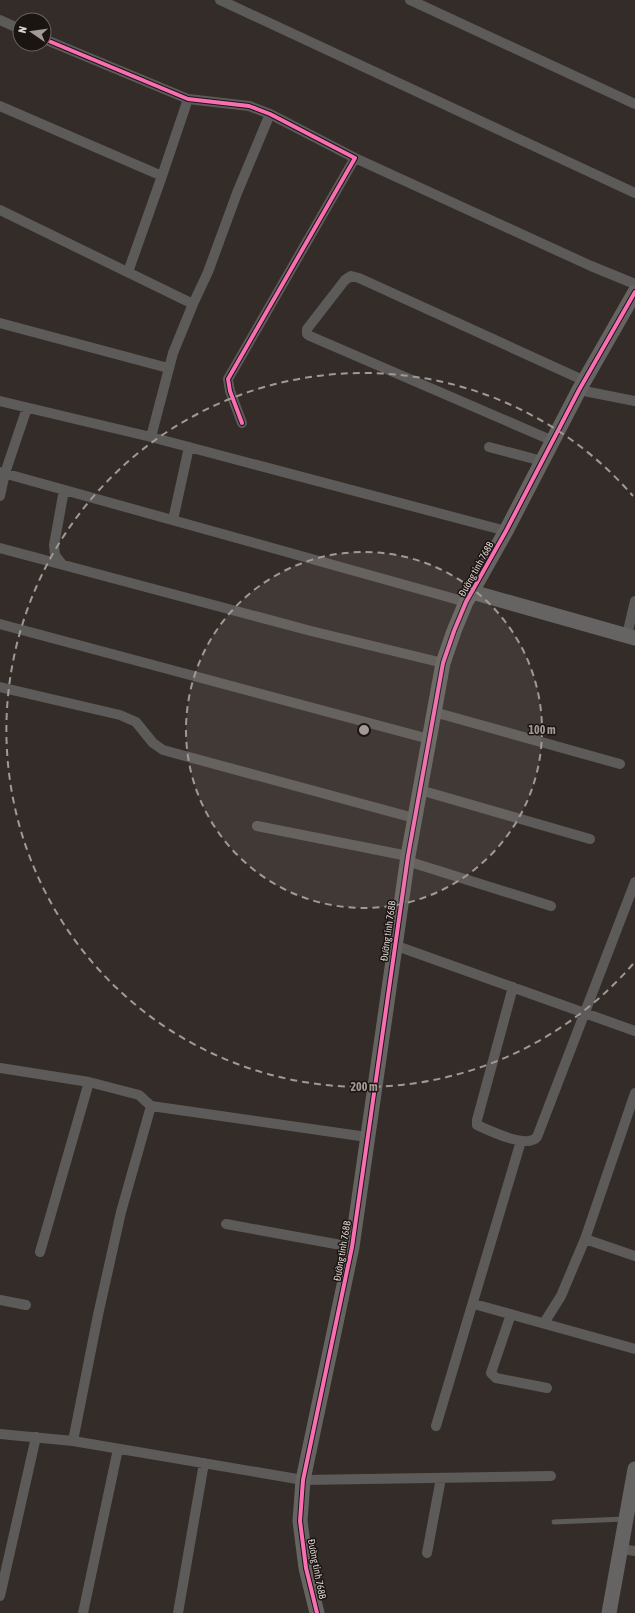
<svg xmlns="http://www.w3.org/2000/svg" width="635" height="1613" font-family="'Asap Condensed',sans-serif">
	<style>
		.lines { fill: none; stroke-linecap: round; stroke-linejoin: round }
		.lane { stroke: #5d5b59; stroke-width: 5 }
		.street { stroke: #5d5b59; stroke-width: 10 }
		.secondary { stroke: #666462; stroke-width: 15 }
		.cycleway-casing { stroke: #1b1512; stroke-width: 6 }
		.cycleway { stroke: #f96db3; stroke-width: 4 }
		.ring { fill: none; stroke: #a29996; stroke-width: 2; stroke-dasharray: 7 5 }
		.labels { text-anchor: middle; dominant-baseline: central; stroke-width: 3; stroke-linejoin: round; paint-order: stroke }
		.street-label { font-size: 10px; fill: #ddd4d0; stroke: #1b1512 }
		.centre { fill: #a29996; stroke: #1b1512; stroke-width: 2 }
		.ring-label { font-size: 12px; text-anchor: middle; font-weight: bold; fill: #a29996; stroke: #1b1512; stroke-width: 3; stroke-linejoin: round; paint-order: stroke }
	</style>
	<rect width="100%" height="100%" fill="#342c29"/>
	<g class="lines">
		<path class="lane" d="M554,1522L625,1519"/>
		<path class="street" d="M220,0L635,193
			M410,0L635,104
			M0,20L20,29
			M44,39L188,99L249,106L270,114L355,158L228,379L230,391L242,423
			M0,106L162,176L188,99
			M355,158L591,266L635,284
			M0,210L193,304
			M128,272L162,176
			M0,323L168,368
			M579,390L635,401
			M0,401L151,437L506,531
			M151,437L173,353L193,304L208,272L237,193L270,114
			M553,441L310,336L307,334V329L345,280L351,276L359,278L585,381
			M489,447L542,461
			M0,472L466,602
			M0,496L5,473L27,408
			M173,520L189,447
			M0,548L311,631L443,663
			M62,564L55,555L54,545L64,490
			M0,624L429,739
			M627,635L635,601
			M0,687L120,715L136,722L153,743L163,750L414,818
			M434,712L620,764
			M420,790L590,839
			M257,826L408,856
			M407,861L551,906
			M394,945L635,1031
			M513,987L477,1120V1125C490,1131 527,1149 537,1137L635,882
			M0,1068L89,1082L139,1095L151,1106L121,1212L98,1315L73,1441
			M635,1093L585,1239L635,1256
			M151,1106L367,1137
			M226,1224L352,1247
			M40,1252L89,1082
			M0,1300L26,1305
			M474,1304L635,1349
			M511,1314L491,1373L496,1378L547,1388
			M544,1323L561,1296L585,1239
			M436,1426L521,1141
			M0,1434L73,1441L303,1480L551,1476
			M621,1549L635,1551
			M427,1553L441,1478
			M0,1596L36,1437
			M83,1613L118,1449
			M178,1613L204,1463"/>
		<path class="secondary" d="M472,592L635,638
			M317,1613L306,1568L300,1521L303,1480L352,1247L408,856L443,663L454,631L466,602L506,531L579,390L635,292
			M609,1613L635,1469"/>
		<g class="cycleway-casing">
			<path id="cycleway" d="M44,39L188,99L249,106L270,114L355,158L228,379L230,391L242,423
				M317,1613L306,1568L300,1521L303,1480L352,1247L408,856L443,663L454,631L466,602L506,531L579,390L635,292"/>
		</g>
		<use href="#cycleway" class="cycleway"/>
	</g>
	<circle cx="364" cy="730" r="178" fill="#a29996" fill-opacity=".12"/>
	<g class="ring">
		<circle cx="364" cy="730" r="178"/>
		<path d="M633 964A357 357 0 1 1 633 496"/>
	</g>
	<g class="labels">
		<g class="street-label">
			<text transform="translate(476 569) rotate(-61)">Đường tỉnh 768B</text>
			<text transform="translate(388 931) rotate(-82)">Đường tỉnh 768B</text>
			<text transform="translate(342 1251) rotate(-80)">Đường tỉnh 768B</text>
			<text transform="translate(317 1569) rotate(79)">Đường tỉnh 768B</text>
		</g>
	</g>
	<circle cx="364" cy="730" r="6" class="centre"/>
	<g class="ring-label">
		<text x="542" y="734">100 m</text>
		<text x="364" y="1091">200 m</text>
	</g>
	<g transform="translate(32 32) rotate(283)"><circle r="19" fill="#1b1512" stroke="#69615e"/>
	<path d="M0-3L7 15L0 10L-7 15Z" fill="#a29996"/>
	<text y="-6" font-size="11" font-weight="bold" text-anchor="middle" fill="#ddd4d0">N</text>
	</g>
</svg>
